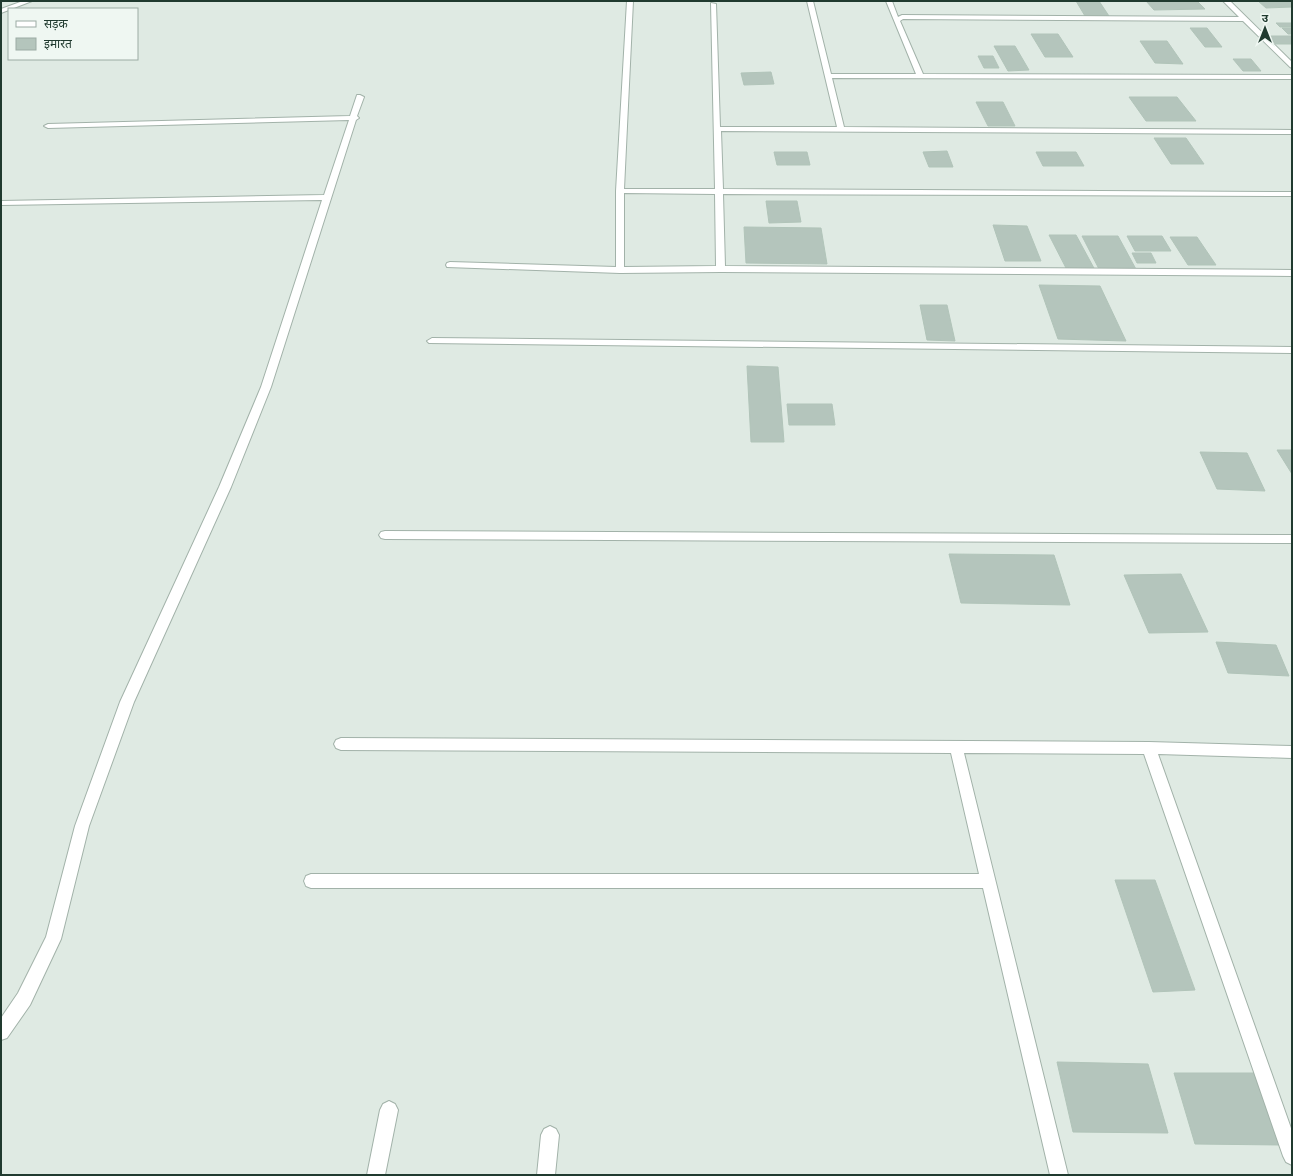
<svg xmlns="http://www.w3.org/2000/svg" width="1293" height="1176" font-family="Inter,'Noto Sans Devanagari',sans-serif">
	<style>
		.building { fill: #b4c5bc; stroke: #b1c4b9 }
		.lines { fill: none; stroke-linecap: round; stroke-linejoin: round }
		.minor-casing { stroke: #a2b2a9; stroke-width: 2 }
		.minor { fill: #fff; fill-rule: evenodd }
	</style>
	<rect width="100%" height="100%" fill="#dfeae3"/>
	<path class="building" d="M1076,1H1099L1109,16H1085Z
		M1146,1H1197L1205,9L1154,10Z
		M1258,1H1292V7L1266,8Z
		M1276,23H1292V27H1280Z
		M1190,28H1207L1222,47H1205Z
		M1282,28H1292V34H1288Z
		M1031,34H1058L1073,57H1045Z
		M1268,36H1292V44H1276Z
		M1140,41H1167L1183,64L1155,63Z
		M994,46H1015L1029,70L1008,71Z
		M978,56H993L999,68H984Z
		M1233,59H1251L1261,71H1243Z
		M771,72L774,84L744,85L741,73Z
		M1129,97H1177L1196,121H1146Z
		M976,102H1003L1015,126H988Z
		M1154,138H1186L1204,164H1171Z
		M947,151L953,167H929L923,152Z
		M774,152H807L810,165H777Z
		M1036,152H1076L1084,166H1043Z
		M766,201H797L801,222L769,223Z
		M993,225L1027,226L1041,261H1005Z
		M744,227L821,228L827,264L746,263Z
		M1049,235H1076L1095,270H1067Z
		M1082,236H1118L1137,271H1100Z
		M1127,236H1162L1171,251H1135Z
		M1170,237H1197L1216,265H1188Z
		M1132,253H1151L1156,263H1137Z
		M1039,285L1100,286L1126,341L1058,339Z
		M920,305H947L955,341L927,340Z
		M747,366L778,367L784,442H751Z
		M787,404H832L835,425H789Z
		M1277,450H1292V474Z
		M1200,452L1247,453L1265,491L1217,489Z
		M949,554L1054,555L1070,605L961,603Z
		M1181,574L1208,632L1149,633L1124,575Z
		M1216,642L1276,645L1289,676L1228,673Z
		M1115,880H1155L1195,990L1153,992Z
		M1057,1062L1148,1064L1168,1133L1073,1132Z
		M1174,1073H1255L1280,1145L1195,1144Z"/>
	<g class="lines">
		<g class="minor-casing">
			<path id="minor" d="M23,1H32L1,13V9Z
				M627,1H633L624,189H715L711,3L716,4L720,127H837L807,1H813L831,74H916L886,1H892L898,17L902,15L1239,17L1223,1H1230L1292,62V68L1290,67L1243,21L903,19L900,21L923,74L1292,75V79L832,78L844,127L1292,130V134L721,131L723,189L1292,192V196L723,194L725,266L1292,270V276L721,272L620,273L447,267L446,265L447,263L450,262L616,267V191ZM624,193L715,194L716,266L624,267Z
				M357,95H360L364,97L357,116L359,118L356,120L271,387L231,487L134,702L89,826L61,939L30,1005L7,1038L1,1040V1018L18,993L46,937L75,826L120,702L219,487L261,387L322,200L1,205V201L324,195L349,120L48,128L44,126L48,124L350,116Z
				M432,338L1292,347V353L429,343L427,341Z
				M385,531L1292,535V543L385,539L381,538L379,535L381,532Z
				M341,738L1149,742L1292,746V758L1158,754L1292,1131V1165L1286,1162L1283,1156L1144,754L964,753L1068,1175H1050L983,888H311L306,886L304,881L306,876L311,874H979L951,753L341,750L336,748L334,744L336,740Z
				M389,1101L395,1104L398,1110L385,1175H367L380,1110L383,1104Z
				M550,1126L556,1129L559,1135L555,1175H537L541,1135L544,1129Z"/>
		</g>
		<use href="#minor" class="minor"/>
	</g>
	<rect width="1293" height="1176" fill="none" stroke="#203a2f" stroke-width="4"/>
	<rect x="8" y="8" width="130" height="52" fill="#eff7f2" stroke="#9caba4"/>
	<rect x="16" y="21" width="20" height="6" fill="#ffffff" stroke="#9caba4"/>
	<text x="44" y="28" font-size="12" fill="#203a2f">सड़क</text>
	<rect x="16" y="38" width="20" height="12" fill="#b4c5bc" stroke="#9caba4"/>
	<text x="44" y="48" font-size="12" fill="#203a2f">इमारत</text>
	<g transform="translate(1265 28)" stroke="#eff7f2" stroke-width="3" paint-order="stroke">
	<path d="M0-3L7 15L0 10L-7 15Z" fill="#203a2f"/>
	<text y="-6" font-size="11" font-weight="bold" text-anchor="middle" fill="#203a2f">उ</text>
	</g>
</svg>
